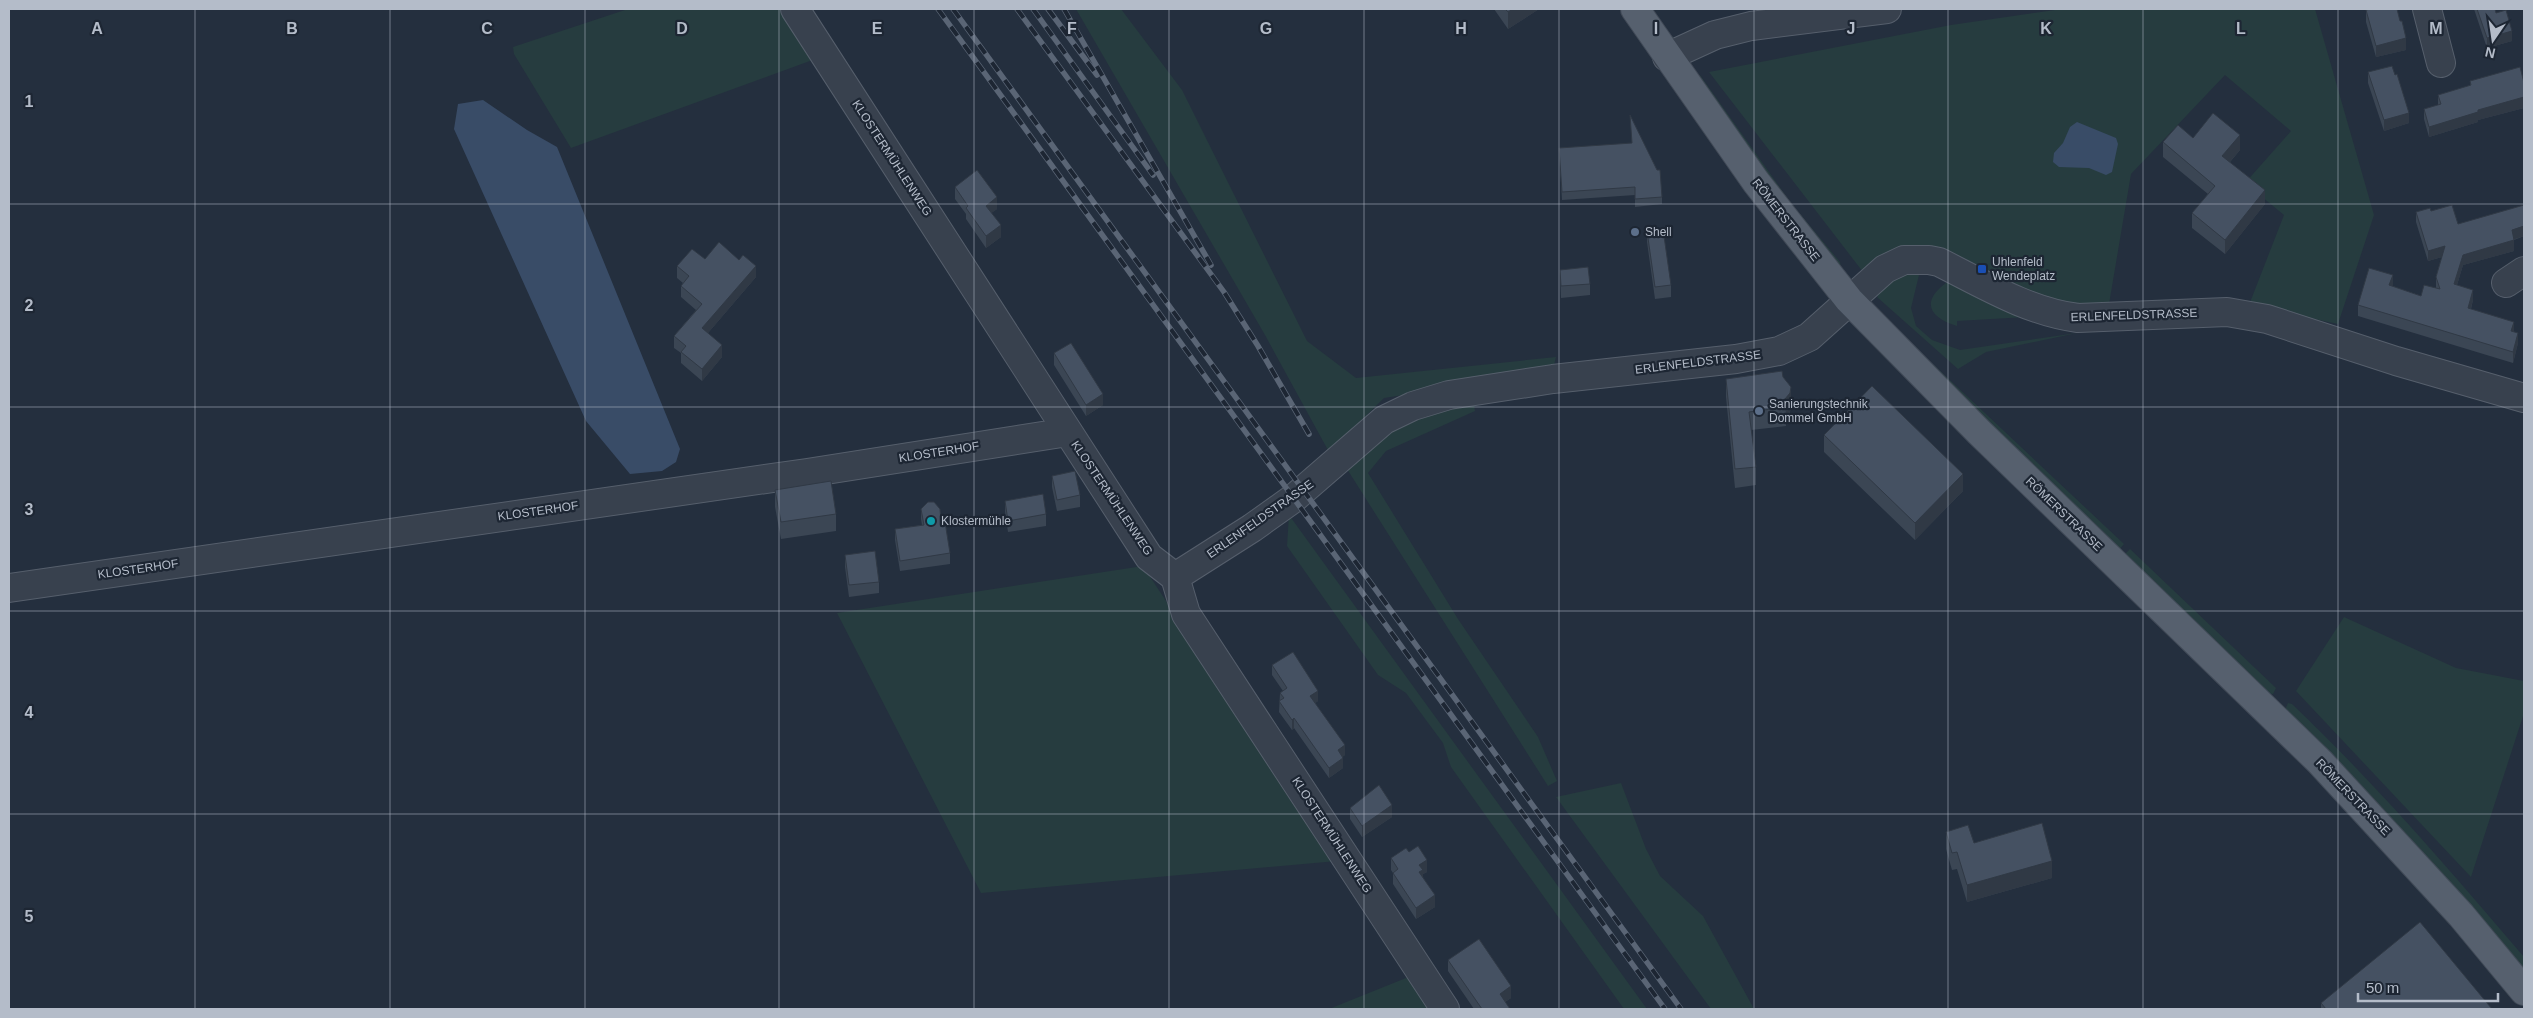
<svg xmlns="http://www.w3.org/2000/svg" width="2533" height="1018" font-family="Arial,sans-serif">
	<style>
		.green { fill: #263c3f }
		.water { fill: #394c67 }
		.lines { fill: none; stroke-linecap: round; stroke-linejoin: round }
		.minor-casing { stroke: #565f6c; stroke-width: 30 }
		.major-casing { stroke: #414a57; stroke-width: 30 }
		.minor { stroke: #38414e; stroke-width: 28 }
		.major { stroke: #56606e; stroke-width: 28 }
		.rail-casing { stroke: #5a6575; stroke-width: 5.5 }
		.rail { stroke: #1d2633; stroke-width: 4; stroke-dasharray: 11; stroke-linecap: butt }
		.wall { fill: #3b4654 }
		.shaded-wall { fill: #303945 }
		.building { fill: #455162; stroke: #303945 }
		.grid { fill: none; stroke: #b4bcc9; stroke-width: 1; stroke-opacity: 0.55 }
		.service-dot { fill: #5c6f8a; stroke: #1d2633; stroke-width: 2 }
		.transit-dot { fill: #1a4fb4; stroke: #1d2633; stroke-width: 2 }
		.culture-dot { fill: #0f9aa8; stroke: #1d2633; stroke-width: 2 }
		.labels { text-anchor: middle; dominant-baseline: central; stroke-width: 4.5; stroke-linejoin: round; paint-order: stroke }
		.street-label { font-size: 12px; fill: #b4bcc9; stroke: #1d2633 }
		.poi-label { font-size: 12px; fill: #b4bcc9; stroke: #1d2633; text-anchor: start }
		.grid-label { font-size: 16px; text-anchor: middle; font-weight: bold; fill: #b4bcc9; stroke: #1d2633; stroke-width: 4.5; stroke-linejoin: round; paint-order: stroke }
	</style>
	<rect width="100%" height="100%" fill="#242f3e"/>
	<path class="green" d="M628,9H787L818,58L571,148L514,54L513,47Z
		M1076,9H1121L1182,90L1307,341L1356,378L1556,357L1552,372L1384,398L1329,452L1265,335Z
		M2062,9H2315L2374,215L2338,324L2249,305L2284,215L2245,183L2291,131L2225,75L2131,174L2108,310L2067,309L1953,253L1919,249L1863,272L1709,72L1951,25Z
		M1700,75L1791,203L1840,262L1841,268L1831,261L1701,85Z
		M1918,268L1919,275L1911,308L1916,326L1932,340L1960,350L2077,333L1986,352L1958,369L1877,297L1885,281Z
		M1946,283H1960L1974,296L2026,317L1957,321V326C1930,318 1920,302 1946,283Z
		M1885,319L2124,544L2118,551L1957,397Z
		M1473,399L1475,411L1386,451L1368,473L1458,619L1538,737L1557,781L1548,786L1347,469L1406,419Z
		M1289,515L1647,1009H1624L1451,767L1443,743L1406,693L1378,675L1287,546Z
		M2130,549L2276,688L2273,694L2266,693L2123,556Z
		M1143,566L1337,861L981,893L837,613Z
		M2344,617L2456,668L2524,681V713L2471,877L2296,691Z
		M2288,703L2292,704C2375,783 2450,870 2524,957V975L2284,712Z
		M1621,783L1646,849L1660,876L1703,916L1754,1009H1711L1556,797Z
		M1411,976L1431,1009H1329Z"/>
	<path class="water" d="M483,100L527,130L557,147L680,449L676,462L662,471L630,474L586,421L454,129L458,104Z
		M2077,122L2116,138L2118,144L2112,172L2106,175L2089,168L2059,167L2053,162L2054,153L2063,143L2070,127Z"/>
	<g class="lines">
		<g class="minor-casing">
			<path id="minor" d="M795,9L1149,557L1175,577L1186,614L1445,1009
				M2427,9L2441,63
				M1667,57L1715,35L1751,26L1887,9
				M2506,283L2524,271
				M1175,577L1252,528L1294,498L1384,420L1413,406L1449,395L1553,379L1736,359L1779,351L1809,337L1885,269L1904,260H1929L1939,262C1983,284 2029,312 2078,318L2227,312L2267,319L2396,361L2524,398
				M9,588L807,473L1068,432"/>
		</g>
		<g class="major-casing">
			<path id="major" d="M1635,9L1756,182L1849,300L1979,432L2320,762L2461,915L2524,991"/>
		</g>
		<use href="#minor" class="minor"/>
		<use href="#major" class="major"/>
		<g class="rail-casing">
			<path id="rail" d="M938,9L1665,1009
				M953,9L1681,1009
				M1017,9L1224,292L1258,346L1309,434
				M1033,9L1153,175
				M1048,9L1097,75
				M1064,9L1211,265"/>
		</g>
		<use href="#rail" class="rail"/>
	</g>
	<path class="wall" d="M1494,9H1539L1508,29Z
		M2367,9H2397L2406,50L2376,57L2366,22V10H2368Z
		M2474,9H2495L2496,13L2512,41L2487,48Z
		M2368,72L2409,123L2384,131L2368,83Z
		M2470,81L2524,83V108L2478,120V122L2429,137L2424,119V109L2438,105V95L2470,86Z
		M2193,138L2240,150L2230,162L2265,204L2225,254L2192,228V213L2208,194L2163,157V142Z
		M1559,148L1662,197V204L1635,207V195L1562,200Z
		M955,187L997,209L991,213L1001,237L986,248L966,219V214L955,199Z
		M2431,211L2458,224L2524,236L2514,240V251L2463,265L2457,285L2473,300L2471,309L2514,332L2518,343L2513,363L2358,316V305L2393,285L2392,286L2421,296L2436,288V277L2442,257L2428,261L2416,222V212Z
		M1647,231L1671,285V297L1655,299L1647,242Z
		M705,259L756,277L708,333L722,357L702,381L681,363V353L674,348V336L696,310L681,297V286L683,283L677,278V266Z
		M1560,270L1590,284V295L1561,298Z
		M1054,353L1103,405L1086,416L1054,365Z
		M1783,377L1791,406L1790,412L1786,416V426L1751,430L1756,467V485L1735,488L1726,397V379Z
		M1824,435L1963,491L1915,540L1824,452Z
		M1052,476L1080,495V507L1057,511L1052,487Z
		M775,490L836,514V531L781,539L775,507Z
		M1005,501L1046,514V526L1008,532L1005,512Z
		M921,509L941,522L950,553V564L900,571L895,540V529L922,525L921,519Z
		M845,555L879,582V593L849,597L845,567Z
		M1272,665L1318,701L1315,703L1345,755L1342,757L1343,768L1329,778L1294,728L1292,730L1279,712L1280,693L1283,691L1272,675Z
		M1350,808L1392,817L1362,837L1350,819Z
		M1946,832L1974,843L2052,878L1967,902L1957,869L1952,870L1946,849Z
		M1409,852L1427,872L1423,874V877L1435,907L1416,919L1393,884V873L1391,870V858Z
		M1448,960L1511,998L1505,1002L1510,1009H1474L1448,971Z
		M2321,1003L2492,1009H2321Z"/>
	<path class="shaded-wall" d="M1513,9H1539L1508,29V12Z
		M2512,31V41L2487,48V38Z
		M2406,38V50L2376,57V46Z
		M2524,97V108L2478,120V122L2429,137V127L2478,110Z
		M2409,113V123L2384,131V120Z
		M2240,135V150L2222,171V156Z
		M2265,190V204L2225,254V240Z
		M997,197V209L986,217V206Z
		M1001,225V237L986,248V236Z
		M2524,226V236L2512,240V230Z
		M2514,240V251L2463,265L2454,295V284L2463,255Z
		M2445,246V256L2428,261V251Z
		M756,266V277L702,340V328Z
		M2393,275V285L2389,296V285Z
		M2473,290V300L2468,318V308Z
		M2514,322V332L2511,331Z
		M2518,333V343L2513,363V352Z
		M722,345V357L702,381V369Z
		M1791,387V406L1790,412L1786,416L1785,399Z
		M1103,394V405L1086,416V405Z
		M1963,474V491L1915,540V523Z
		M1318,691V701L1310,707V696Z
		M1294,718V728L1292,730V720Z
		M1345,745V755L1338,760V750Z
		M1343,758V768L1329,778V768Z
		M1392,805V817L1362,837V826Z
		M1427,860V872L1423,874V881L1419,884V865Z
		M2052,861V878L1967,902V885Z
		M1435,895V907L1416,919V908Z
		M1511,986V998L1500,1005V994Z"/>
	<path class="building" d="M1505,9H1513L1508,12Z
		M2371,9H2397L2400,21H2402L2406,38L2376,46L2366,10Z
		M2477,9H2495L2496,13L2506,10L2512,31L2487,38Z
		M2392,66L2395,75L2397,74L2409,113L2384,120L2368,72Z
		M2520,67L2524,83V97L2478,110V112L2429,127L2424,109L2441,104L2438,95L2471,85L2470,81Z
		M2213,113L2240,135L2222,156L2265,190L2225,240L2192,213L2215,186L2163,142L2178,125L2193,138Z
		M1630,115L1657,170H1660L1662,197L1635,199V187L1562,192L1559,148L1632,143Z
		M977,170L997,197L986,206L1001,225L986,236L966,208L968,206L955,187Z
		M2452,205L2458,224L2524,205V226L2512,230L2514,240L2463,255L2454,284L2473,290L2468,308L2514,322L2511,331L2518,333L2513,352L2358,305L2369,268L2393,275L2389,285L2421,296L2424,285L2440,289L2436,277L2445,246L2428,251L2416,212L2430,208L2431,211Z
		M1663,229L1671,285L1655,287L1647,231Z
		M719,242L739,260L743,255L756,266L702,328L722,345L702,369L681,352L686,346L674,336L702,304L681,286L689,276L677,266L692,249L705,259Z
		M1588,267L1590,284L1561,286L1560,270Z
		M1071,343L1103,394L1086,405L1054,353Z
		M1782,371L1783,377L1791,387L1790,393L1785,399L1786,407L1749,412L1756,467L1735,469L1726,379Z
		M1872,386L1963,474L1915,523L1824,435Z
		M1075,471L1080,495L1057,500L1052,476Z
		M831,481L836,514L781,522L775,490Z
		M1043,494L1046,514L1008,521L1005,501Z
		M928,502H934L940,509L941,522H945L950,553L900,561L895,529L924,525L921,509Z
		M875,551L879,582L849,585L845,555Z
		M1293,652L1318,691L1310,696L1345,745L1338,750L1343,758L1329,768L1294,718L1292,720L1279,701L1284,698L1280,693L1287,688L1272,665Z
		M1379,785L1392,805L1362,826L1350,808Z
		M2042,823L2052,861L1967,885L1957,852L1952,853L1946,832L1968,825L1974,843Z
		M1418,846L1427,860L1419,865L1423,870L1419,872L1435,895L1416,908L1393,873L1398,869L1391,858L1406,848L1409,852Z
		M2420,922L2492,1009H2326L2321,1003Z
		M1479,939L1511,986L1500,994L1510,1009H1482L1448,960Z"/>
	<path class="grid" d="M195,9V1009M390,9V1009M585,9V1009M779,9V1009M974,9V1009M1169,9V1009M1364,9V1009M1559,9V1009M1754,9V1009M1948,9V1009M2143,9V1009M2338,9V1009M9,204H2524M9,407H2524M9,611H2524M9,814H2524"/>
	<g class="service-dot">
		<circle cx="1635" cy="232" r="5"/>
		<circle cx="1759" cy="411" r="5"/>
	</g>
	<rect class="transit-dot" x="1977" y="264" width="10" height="10" rx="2.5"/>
	<circle class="culture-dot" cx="931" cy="521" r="5"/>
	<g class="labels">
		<g class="street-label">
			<text transform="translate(892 158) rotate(57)">KLOSTERMÜHLENWEG</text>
			<text transform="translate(1786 220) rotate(52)">RÖMERSTRASSE</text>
			<text transform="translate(2134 315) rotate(-2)">ERLENFELDSTRASSE</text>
			<text transform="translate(1698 362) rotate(-7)">ERLENFELDSTRASSE</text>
			<text transform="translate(939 452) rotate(-9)">KLOSTERHOF</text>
			<text transform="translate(1112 498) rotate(56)">KLOSTERMÜHLENWEG</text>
			<text transform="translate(538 511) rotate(-8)">KLOSTERHOF</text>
			<text transform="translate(2064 514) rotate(44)">RÖMERSTRASSE</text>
			<text transform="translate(1260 519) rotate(-35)">ERLENFELDSTRASSE</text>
			<text transform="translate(138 569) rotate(-8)">KLOSTERHOF</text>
			<text transform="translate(2353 797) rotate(46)">RÖMERSTRASSE</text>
			<text transform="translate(1332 835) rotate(57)">KLOSTERMÜHLENWEG</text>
		</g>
		<g class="poi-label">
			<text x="1645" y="232">Shell</text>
			<text x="1992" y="262">Uhlenfeld<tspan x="1992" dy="14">Wendeplatz</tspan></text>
			<text x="1769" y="404">Sanierungstechnik<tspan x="1769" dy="14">Dommel GmbH</tspan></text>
			<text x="941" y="521">Klostermühle</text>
		</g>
	</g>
	<g class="grid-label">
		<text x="97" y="34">A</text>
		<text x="292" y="34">B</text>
		<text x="487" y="34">C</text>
		<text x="682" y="34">D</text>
		<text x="877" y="34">E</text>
		<text x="1072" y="34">F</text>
		<text x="1266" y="34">G</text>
		<text x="1461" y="34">H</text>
		<text x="1656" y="34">I</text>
		<text x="1851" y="34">J</text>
		<text x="2046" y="34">K</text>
		<text x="2241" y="34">L</text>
		<text x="2436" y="34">M</text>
		<text x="29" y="107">1</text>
		<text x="29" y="311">2</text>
		<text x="29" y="515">3</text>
		<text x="29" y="718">4</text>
		<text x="29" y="922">5</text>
	</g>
	<rect width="2533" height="1018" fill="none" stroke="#b4bcc9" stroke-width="20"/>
	<g transform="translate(2493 40) rotate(193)" stroke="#1d2633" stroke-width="4" paint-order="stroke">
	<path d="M0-4L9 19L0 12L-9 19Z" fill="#b4bcc9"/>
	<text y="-8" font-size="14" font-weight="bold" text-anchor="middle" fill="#b4bcc9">N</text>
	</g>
	<path d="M2358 993v8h140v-8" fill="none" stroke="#b4bcc9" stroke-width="2.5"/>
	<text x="2366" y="993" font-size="15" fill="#b4bcc9" stroke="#1d2633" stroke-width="4" paint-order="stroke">50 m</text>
</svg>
